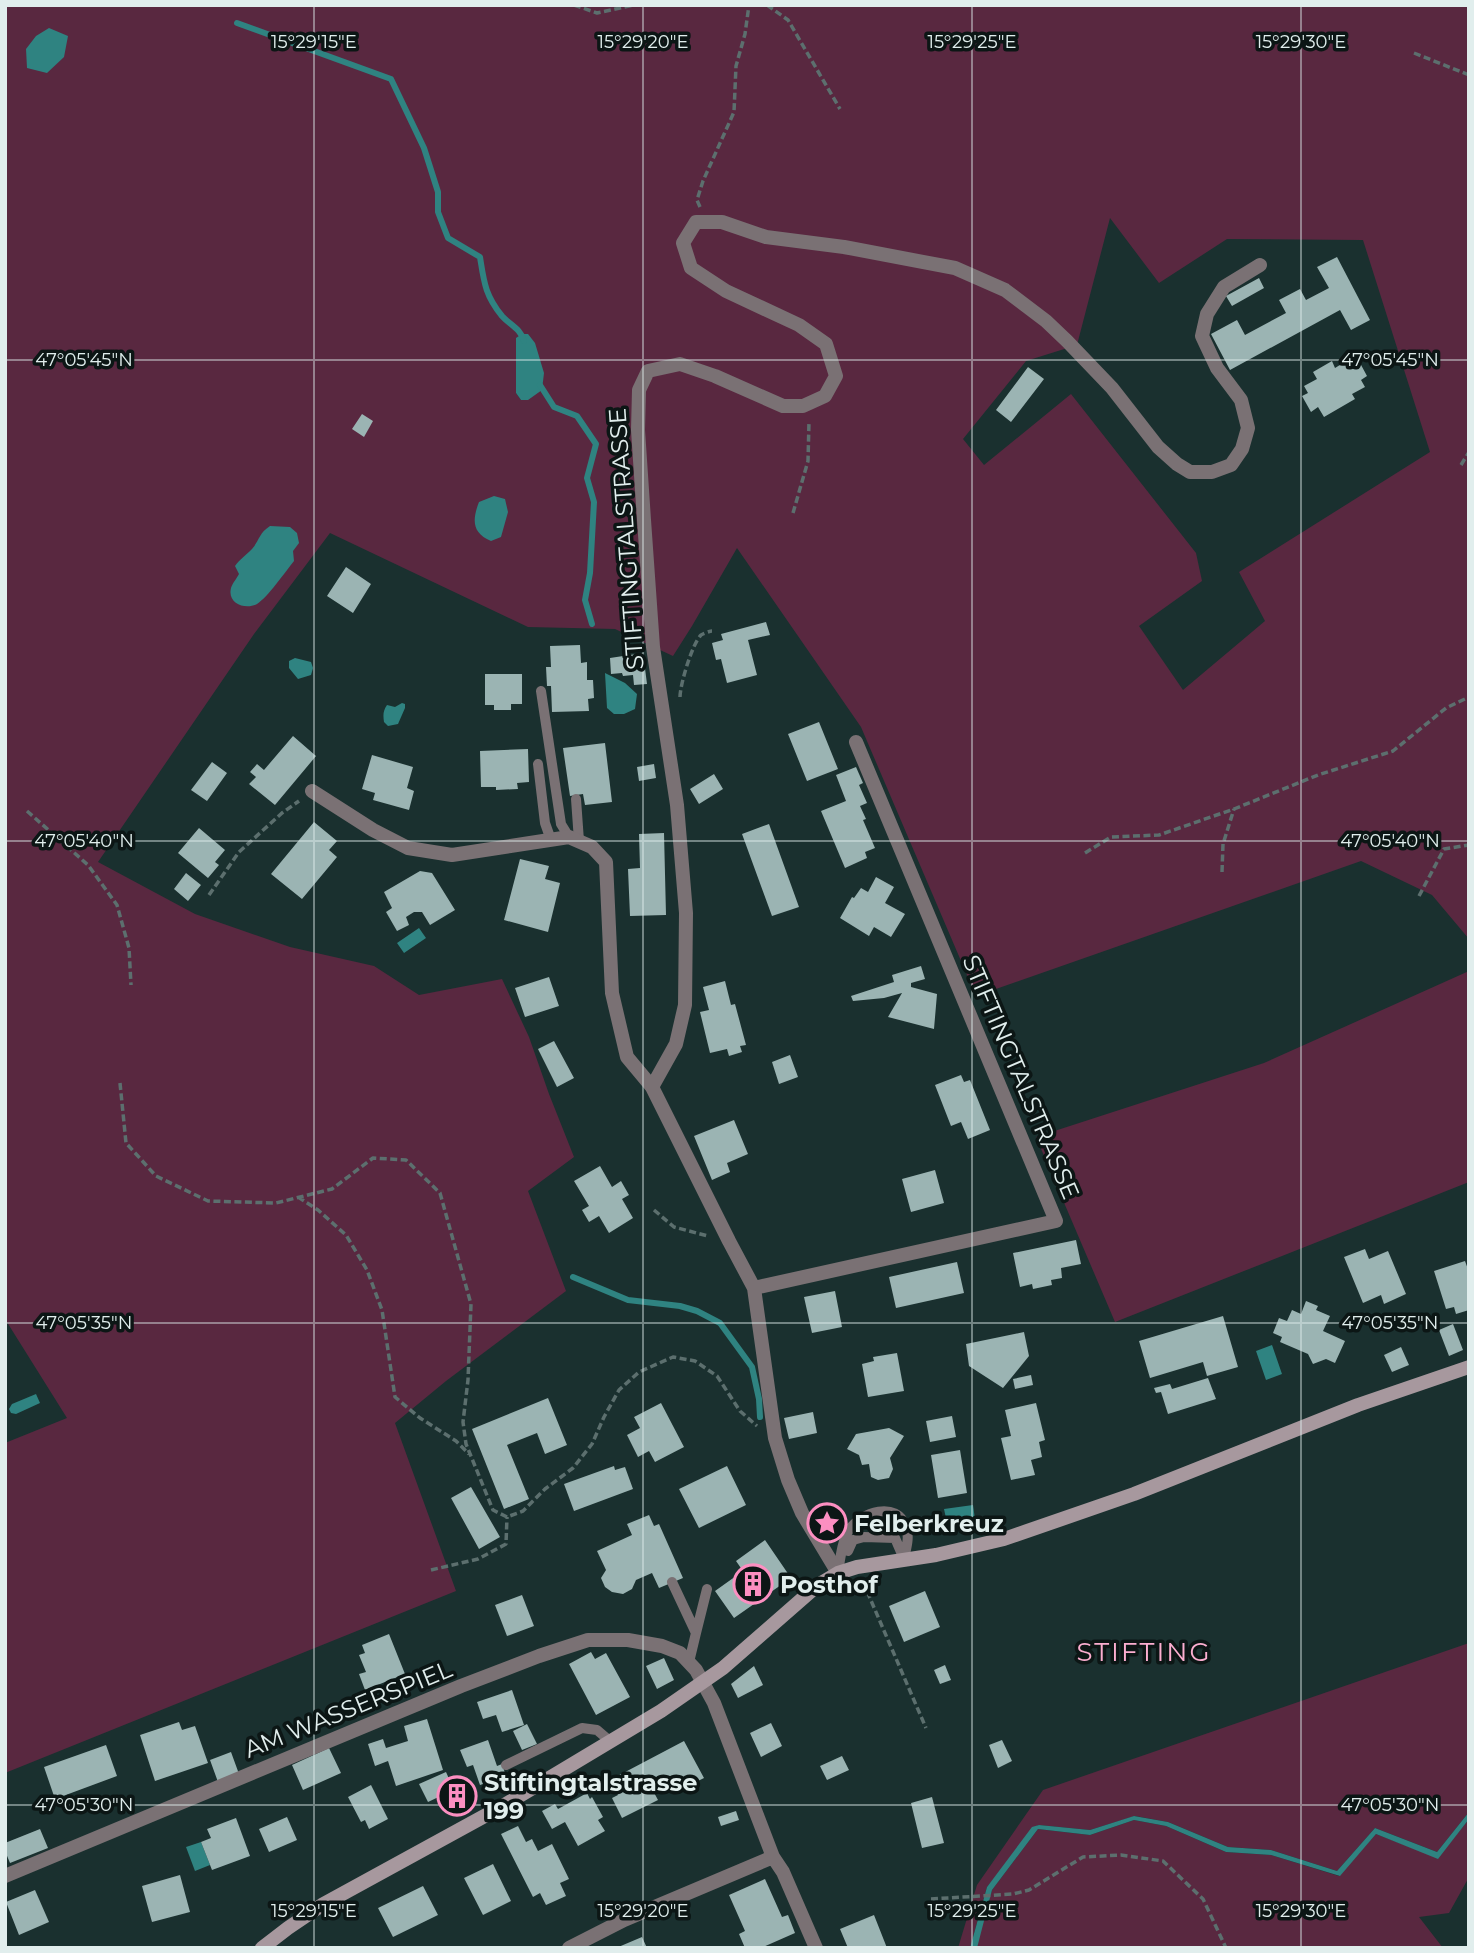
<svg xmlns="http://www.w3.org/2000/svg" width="1474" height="1953" font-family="Montserrat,sans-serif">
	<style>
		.green { fill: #592840; fill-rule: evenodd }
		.water { fill: #2f8381 }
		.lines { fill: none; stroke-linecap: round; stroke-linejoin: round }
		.stream { stroke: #2f8381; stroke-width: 6 }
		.building { fill: #9bb4b3 }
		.path { stroke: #5c6f6e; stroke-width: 3.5; stroke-dasharray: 7 3.5; stroke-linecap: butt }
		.lane { stroke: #7a7174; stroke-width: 10 }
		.street { stroke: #7a7174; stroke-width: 14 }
		.secondary { stroke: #a7989e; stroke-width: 14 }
		.ticks { fill: none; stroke: #e1eeed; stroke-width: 2; stroke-opacity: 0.45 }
		.labels { text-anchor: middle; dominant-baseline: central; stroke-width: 7; stroke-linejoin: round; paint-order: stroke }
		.street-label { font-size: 24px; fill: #e1eeed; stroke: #0c1615 }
		.poi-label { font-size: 24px; font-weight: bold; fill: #e1eeed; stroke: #0c1615; text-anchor: start }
		.neighbourhood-label { font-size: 26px; letter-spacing: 2px; fill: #fcaed0; stroke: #0c1615 }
		.ticks-label { font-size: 18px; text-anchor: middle; fill: #e1eeed; stroke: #0c1615; stroke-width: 7; stroke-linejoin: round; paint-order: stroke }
	</style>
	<rect width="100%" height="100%" fill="#1a302f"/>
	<path class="green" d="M5,5H1469V939L1432,895L1361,861L976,996L861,727L737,548L692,626L673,656L615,629L528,627L330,533L254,634L98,862L195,914L290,947L374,966L419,995L502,979L529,1037L549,1094L574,1157L528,1191L566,1291L446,1381L395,1423L456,1591L5,1773V1443L67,1418L5,1319ZM1110,218L1159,283L1227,239L1363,240L1430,452L1239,572L1265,621L1183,690L1139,626L1202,581L1196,553L1071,394L984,465L963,439L1026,361L1077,345ZM516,339L543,382L541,386L521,400L516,393Z
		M1469,971V1182L1115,1322L1036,1137L1264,1063Z
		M1469,1643V1812L1437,1852L1375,1828L1337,1871L1271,1850L1228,1847L1168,1822L1135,1816L1090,1830L1038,1825L987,1887L970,1948H958L977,1885L1043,1790Z
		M1469,1819V1877L1449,1913L1419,1917L1443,1948L976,1947L992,1890L1038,1829L1090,1835L1134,1820L1166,1826L1226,1852L1271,1855L1339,1876L1376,1834L1438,1858Z"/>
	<path class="water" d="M49,28L68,36L64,57L47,73L27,68L26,49L36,36Z
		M522,334H528L535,343L544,373L542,390L528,400H521L516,393V338Z
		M494,496L505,499L508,512L501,537L491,541C472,533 472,520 479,502Z
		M270,526L290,527L297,533L299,543L293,551L294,561C285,572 268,597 257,604C246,610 227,604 231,588C232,584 237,578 239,574L235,566C240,559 246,555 252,549C259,541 259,533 270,526Z
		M295,658L311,662L313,668L311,675L298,679L289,668V661Z
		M605,673L625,683L637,694L635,709L624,714H614L607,708Z
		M402,703L405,704V708L398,724L388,726L384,722C383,715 383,711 387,705L395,707Z
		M419,928L426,938L404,953L397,943Z
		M1272,1345L1282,1374L1266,1380L1256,1351Z
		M36,1394L40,1403L16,1414L11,1413L9,1409L12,1404Z
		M973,1505L975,1519L947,1523L944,1509Z
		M1469,1812V1819L1438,1859L1376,1834L1340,1876L1271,1855L1226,1852L1166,1826L1134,1820L1090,1835L1038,1829L992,1890L977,1948H970L987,1887L1032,1827L1039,1825L1090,1830L1134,1816L1168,1822L1228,1847L1271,1850L1337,1871L1375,1828L1437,1852Z
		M201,1842L210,1865L195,1871L186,1847Z"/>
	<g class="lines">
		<path class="stream" d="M237,23L391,79L424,148L438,192V212L448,238L480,257C484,282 485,295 502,316C510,325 521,329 524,341
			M540,385L554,407L577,416L596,444L587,478L594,502L590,573L585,600L592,624
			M573,1277L628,1300L680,1306L697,1311L720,1323L752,1367L759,1399L760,1417"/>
	</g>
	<path class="building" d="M1337,257L1370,320L1351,330L1340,310L1230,370L1211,334L1237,320L1245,335L1286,313L1279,300L1300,289L1306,300L1329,288L1317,267Z
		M1259,278L1264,288L1232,306L1226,296Z
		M1348,360L1353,368L1360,363L1367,376L1361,380L1365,387L1352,394L1355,399L1324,417L1318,407L1311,412L1302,396L1308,393L1304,386L1317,379L1313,372L1332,361L1335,368Z
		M1028,367L1044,379L1011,422L996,410Z
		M362,414L373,421L364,437L352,429Z
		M346,567L371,584L353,613L327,596Z
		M766,622L770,635L748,640L757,675L727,683L721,659L716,660L712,643L723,640L721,634Z
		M580,645L581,663L587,662V680H593L594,698L588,699L589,711L552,712L551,686H547L546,667H551L550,646Z
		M643,653L647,684L634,685L633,675L623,676L622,673L611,674L610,658Z
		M485,674H522V704H511V710H494V705H485Z
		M819,722L838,769L807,781L788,734Z
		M293,736L316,756L275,805L249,784L256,777L250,772L257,764L264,770Z
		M605,743L612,802L585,805L583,794L570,796L563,748Z
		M528,749L529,782L517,783L518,789L496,790V787H481L480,751Z
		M372,755L413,767L407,788L414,791L409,810L373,800L375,793L362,789Z
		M212,762L227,773L207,801L191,790Z
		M654,764L656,778L639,781L637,767Z
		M856,767L863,783L859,785L867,803L860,806L866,819L863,820L875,848L865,852L867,858L845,868L821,811L846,801L836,775Z
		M714,774L723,789L699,804L690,789Z
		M314,822L337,841L329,850L337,857L302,899L271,874Z
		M769,824L799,907L772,916L742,834Z
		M199,828L225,850L215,862L219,865L208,878L178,853Z
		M664,833L666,915L630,916L628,869L640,868L639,834Z
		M520,859L549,866L545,879L560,883L548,932L504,920Z
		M420,871L432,873L455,910L430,925L422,912H414L406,917L409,925L397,931L386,912L392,908L384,892Z
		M186,873L201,885L188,901L174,889Z
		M876,877L894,887L885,903L905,914L891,937L874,927L869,936L840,918L852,897L854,898L861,888L868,892Z
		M921,966L925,979L911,983V987L937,994L934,1029L888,1017L902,993L884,998L853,1001L851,996L894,982L892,975Z
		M549,977L559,1006L525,1017L515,988Z
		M725,981L731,1005L735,1004L746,1045L740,1046L742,1052L729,1056L727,1049L710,1053L700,1012L709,1010L703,987Z
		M554,1041L574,1078L557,1087L538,1049Z
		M790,1055L798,1077L779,1084L772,1062Z
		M961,1075L964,1082L970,1080L990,1130L968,1139L961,1122L951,1126L935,1085Z
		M734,1120L748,1154L727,1163L730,1172L712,1180L694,1136Z
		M600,1166L612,1187L621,1181L629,1195L622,1199L633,1218L609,1233L599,1216L589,1222L582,1210L589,1206L574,1181Z
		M935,1170L944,1203L911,1212L902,1179Z
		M1076,1240L1081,1264L1061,1268L1062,1278L1051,1280L1052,1285L1033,1289L1032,1284L1020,1287L1013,1253Z
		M1365,1249L1369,1259L1388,1251L1406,1294L1384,1304L1381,1295L1363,1303L1344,1257Z
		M1465,1261L1469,1272V1310L1456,1314L1454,1307L1446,1309L1434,1271Z
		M957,1262L964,1293L896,1308L889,1277Z
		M835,1291L842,1327L812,1333L804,1297Z
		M1306,1301L1318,1306L1316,1310L1330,1316L1323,1331L1345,1341L1335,1363L1326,1359L1313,1364L1308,1354L1280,1342L1282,1337L1273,1333L1279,1318L1287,1321L1292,1310L1301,1314Z
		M1223,1316L1238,1367L1207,1376L1203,1362L1150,1378L1139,1341Z
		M1453,1324L1463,1350L1449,1356L1439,1330Z
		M1024,1332L1029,1356L1003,1388L969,1366L966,1344Z
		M1401,1347L1409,1365L1392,1372L1384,1355Z
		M897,1353L904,1391L868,1397L862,1364L874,1361L873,1357Z
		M1031,1375L1033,1385L1015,1389L1013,1379Z
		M1208,1378L1216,1399L1168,1414L1161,1392L1156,1393L1154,1388L1170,1384L1172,1389Z
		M548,1398L567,1445L545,1454L537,1433L507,1445L529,1499L504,1509L472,1429Z
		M661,1403L684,1447L655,1462L649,1451L638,1457L627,1435L640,1428L634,1417Z
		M1036,1403L1045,1440L1039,1442L1042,1457L1031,1460L1035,1475L1011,1480L1001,1438L1011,1436L1005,1410Z
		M813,1412L817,1433L789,1439L784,1418Z
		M952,1416L956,1437L930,1442L926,1421Z
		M889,1428L904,1436L890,1458L893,1469L889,1478L878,1480L871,1477L869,1464L862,1465L859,1455L847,1449L856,1434Z
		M960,1450L967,1493L938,1498L931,1455Z
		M614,1466L615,1470L625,1467L633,1489L574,1511L564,1484Z
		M727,1466L746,1505L699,1528L679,1489Z
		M471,1487L500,1537L479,1549L451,1498Z
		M649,1515L654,1526L659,1524L683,1578L659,1588L652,1573L636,1580L632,1589L623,1594L612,1592L605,1587L601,1578L606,1570L597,1551L632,1535L627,1524Z
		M765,1540L791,1578L734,1618L715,1591L743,1571L736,1561Z
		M925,1591L940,1627L904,1642L889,1606Z
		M522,1595L534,1626L507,1636L495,1605Z
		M389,1634L405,1674L365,1690L359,1674L366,1672L359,1655L365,1653L362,1645Z
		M591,1652L595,1659L606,1653L630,1697L596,1715L569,1664Z
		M664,1658L674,1680L657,1689L646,1666Z
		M945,1665L951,1680L940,1684L934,1670Z
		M754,1666L763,1685L738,1698L731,1684Z
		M512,1690L524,1725L502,1732L496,1715L483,1719L477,1702Z
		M427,1719L443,1770L396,1786L388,1761L375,1766L368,1744L383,1739L386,1748L408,1741L404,1726Z
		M179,1722L182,1730L195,1726L208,1763L155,1781L140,1735Z
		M771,1723L782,1746L761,1757L750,1733Z
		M527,1724L537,1744L522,1750L513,1731Z
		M488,1740L497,1766L502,1764L506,1776L480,1785L473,1765L467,1767L460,1750Z
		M1002,1740L1012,1761L998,1768L989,1745Z
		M684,1741L704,1778L672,1794L664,1780L651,1787L658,1800L622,1818L612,1798L618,1795L610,1780Z
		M106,1745L117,1776L55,1799L44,1767Z
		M329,1748L341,1773L303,1790L292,1765Z
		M231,1752L239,1774L218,1782L210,1760Z
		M842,1756L849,1770L827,1780L820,1766Z
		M446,1772L454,1790L460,1787L467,1799L452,1805L447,1793L428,1802L419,1784Z
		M371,1785L388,1819L369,1829L365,1820L361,1822L348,1797Z
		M587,1793L590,1799L592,1797L603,1817L598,1820L605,1831L578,1846L565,1822L552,1829L542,1811L555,1804L558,1809Z
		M932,1797L944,1843L922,1848L911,1803Z
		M736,1811L739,1820L721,1826L718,1817Z
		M287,1817L297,1840L269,1852L259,1829Z
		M236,1818L250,1856L212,1870L201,1842L211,1838L207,1829Z
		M518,1826L526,1842L532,1839L538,1851L552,1844L569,1879L560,1883L566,1896L546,1905L540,1893L533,1897L501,1834Z
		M40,1829L48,1848L10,1863L5,1851V1843Z
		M493,1864L511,1901L483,1915L464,1878Z
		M180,1875L190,1912L152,1922L142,1886Z
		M765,1879L782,1917L788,1915L795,1933L761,1948H745L739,1934L745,1931L729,1895Z
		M423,1886L438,1915L393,1937L378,1908Z
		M35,1890L49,1922L19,1935L6,1902Z
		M874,1915L887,1948H848L840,1929Z
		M642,1937L647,1948H616Z"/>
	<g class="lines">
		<path class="path" d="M574,5L597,13L634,5
			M767,5L788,20L840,109
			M1414,53L1469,75
			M700,207L697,200L703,181L734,112L736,66L745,34L749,5
			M1461,465L1469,452
			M793,513L808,461L809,422
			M680,697C680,685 692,644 701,635C702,634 710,631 712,631
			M27,811L88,865L117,905L129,948L131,985
			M1085,853L1111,837L1159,835L1234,809L1318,775L1393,751L1446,708L1469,697
			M1222,872L1223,844L1234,809
			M209,895L239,852L282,813L299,801
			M1419,896L1444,849L1469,845
			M120,1083L126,1143L156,1176L208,1201L276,1203L332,1189L373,1158L406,1160L440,1193L471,1304L468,1380L463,1422L466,1444L493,1510L507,1517L523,1511L545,1489L573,1468L592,1444L604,1417L619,1390L639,1372L673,1357L695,1361L717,1376L740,1411L757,1426
			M298,1197L318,1210L346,1235L367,1270L382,1310L395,1397L420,1418L456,1441L469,1454
			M654,1210L674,1227L708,1236
			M431,1570L478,1559L506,1544L507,1517
			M863,1582L926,1728
			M931,1899L1013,1894L1029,1890L1083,1857L1121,1855L1163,1861L1203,1899L1226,1948"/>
		<path class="lane" d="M541,691L561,824L569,837
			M538,764L545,823L551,840
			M576,799L579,841
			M848,1551L853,1540L864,1537L895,1538L904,1559
			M838,1573C840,1561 842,1540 849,1530C861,1512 897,1500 906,1527C910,1538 906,1548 904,1559
			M672,1582L696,1633L689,1662
			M696,1633L707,1589
			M506,1765L582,1728L597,1730L611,1742"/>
		<path class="street" d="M312,791L373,830L408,848L452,855L569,837L592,847L606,862L612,993L627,1057L652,1087L729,1241L754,1288L775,1438L788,1480L802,1513L838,1573
			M652,1087L676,1044L685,1005L686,913L677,805L653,647L644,520L638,430L639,390L648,371L680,364L715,376L783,406H803L825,396L836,376L826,344L799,325L726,291L691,268L683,243L696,222H722L766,237L844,247L955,268L1005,290L1046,321L1067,341L1112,388L1158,447L1177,464L1190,472H1212L1231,465L1242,449L1248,428L1241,400L1217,368L1202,336L1207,314L1224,287L1260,265
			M754,1288L1056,1221L856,742
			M5,1876L461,1686L539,1656L588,1640H628L662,1646L680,1653L696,1670L714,1703L773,1857L783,1872L816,1948
			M569,1948L624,1920L773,1857"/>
		<path class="secondary" d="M262,1948L288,1928L322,1905L501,1807L661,1711L723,1668L818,1585L838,1573L857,1567L936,1555L1004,1539L1134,1494L1358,1405L1469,1367"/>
	</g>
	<path class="ticks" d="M314,5V1948M643,5V1948M972,5V1948M1301,5V1948M5,360H1469M5,841H1469M5,1323H1469M5,1805H1469"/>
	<defs>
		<g id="sight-ring" transform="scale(2.0125)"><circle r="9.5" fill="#0c1615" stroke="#fc8fc1" stroke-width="1.5"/><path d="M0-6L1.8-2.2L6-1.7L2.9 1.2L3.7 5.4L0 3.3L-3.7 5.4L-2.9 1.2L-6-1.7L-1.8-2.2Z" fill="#fc8fc1"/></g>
		<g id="building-ring" transform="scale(2.0125)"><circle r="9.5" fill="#0c1615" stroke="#fc8fc1" stroke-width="1.5"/><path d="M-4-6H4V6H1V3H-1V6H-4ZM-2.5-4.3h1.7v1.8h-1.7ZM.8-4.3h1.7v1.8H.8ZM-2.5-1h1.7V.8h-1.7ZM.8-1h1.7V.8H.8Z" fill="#fc8fc1"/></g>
	</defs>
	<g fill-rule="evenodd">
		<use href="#sight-ring" x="827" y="1523"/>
		<use href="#building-ring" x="753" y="1584"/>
		<use href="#building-ring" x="457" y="1796"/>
	</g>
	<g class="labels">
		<g class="street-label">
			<text transform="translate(626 539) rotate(-94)">STIFTINGTALSTRASSE</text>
			<text transform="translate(1021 1077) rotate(67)">STIFTINGTALSTRASSE</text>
			<text transform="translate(348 1709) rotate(-22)">AM WASSERSPIEL</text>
		</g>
		<g class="poi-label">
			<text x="854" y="1523">Felberkreuz</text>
			<text x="780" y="1584">Posthof</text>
			<text x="484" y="1782">Stiftingtalstrasse<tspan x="484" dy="28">199</tspan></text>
		</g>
		<g class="neighbourhood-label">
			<text x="1144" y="1652">STIFTING</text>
		</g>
	</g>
	<g class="ticks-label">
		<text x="314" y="48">15°29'15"E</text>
		<text x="643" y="48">15°29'20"E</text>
		<text x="972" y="48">15°29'25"E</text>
		<text x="1301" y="48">15°29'30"E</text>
		<text x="84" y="366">47°05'45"N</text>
		<text x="1390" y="366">47°05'45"N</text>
		<text x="84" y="847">47°05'40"N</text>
		<text x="1390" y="847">47°05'40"N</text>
		<text x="84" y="1329">47°05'35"N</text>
		<text x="1390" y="1329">47°05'35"N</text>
		<text x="84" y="1811">47°05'30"N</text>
		<text x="1390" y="1811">47°05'30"N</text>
		<text x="314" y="1917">15°29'15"E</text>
		<text x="643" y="1917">15°29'20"E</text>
		<text x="972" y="1917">15°29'25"E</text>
		<text x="1301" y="1917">15°29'30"E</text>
	</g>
	<rect width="1474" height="1953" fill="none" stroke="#e1eeed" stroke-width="14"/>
</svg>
